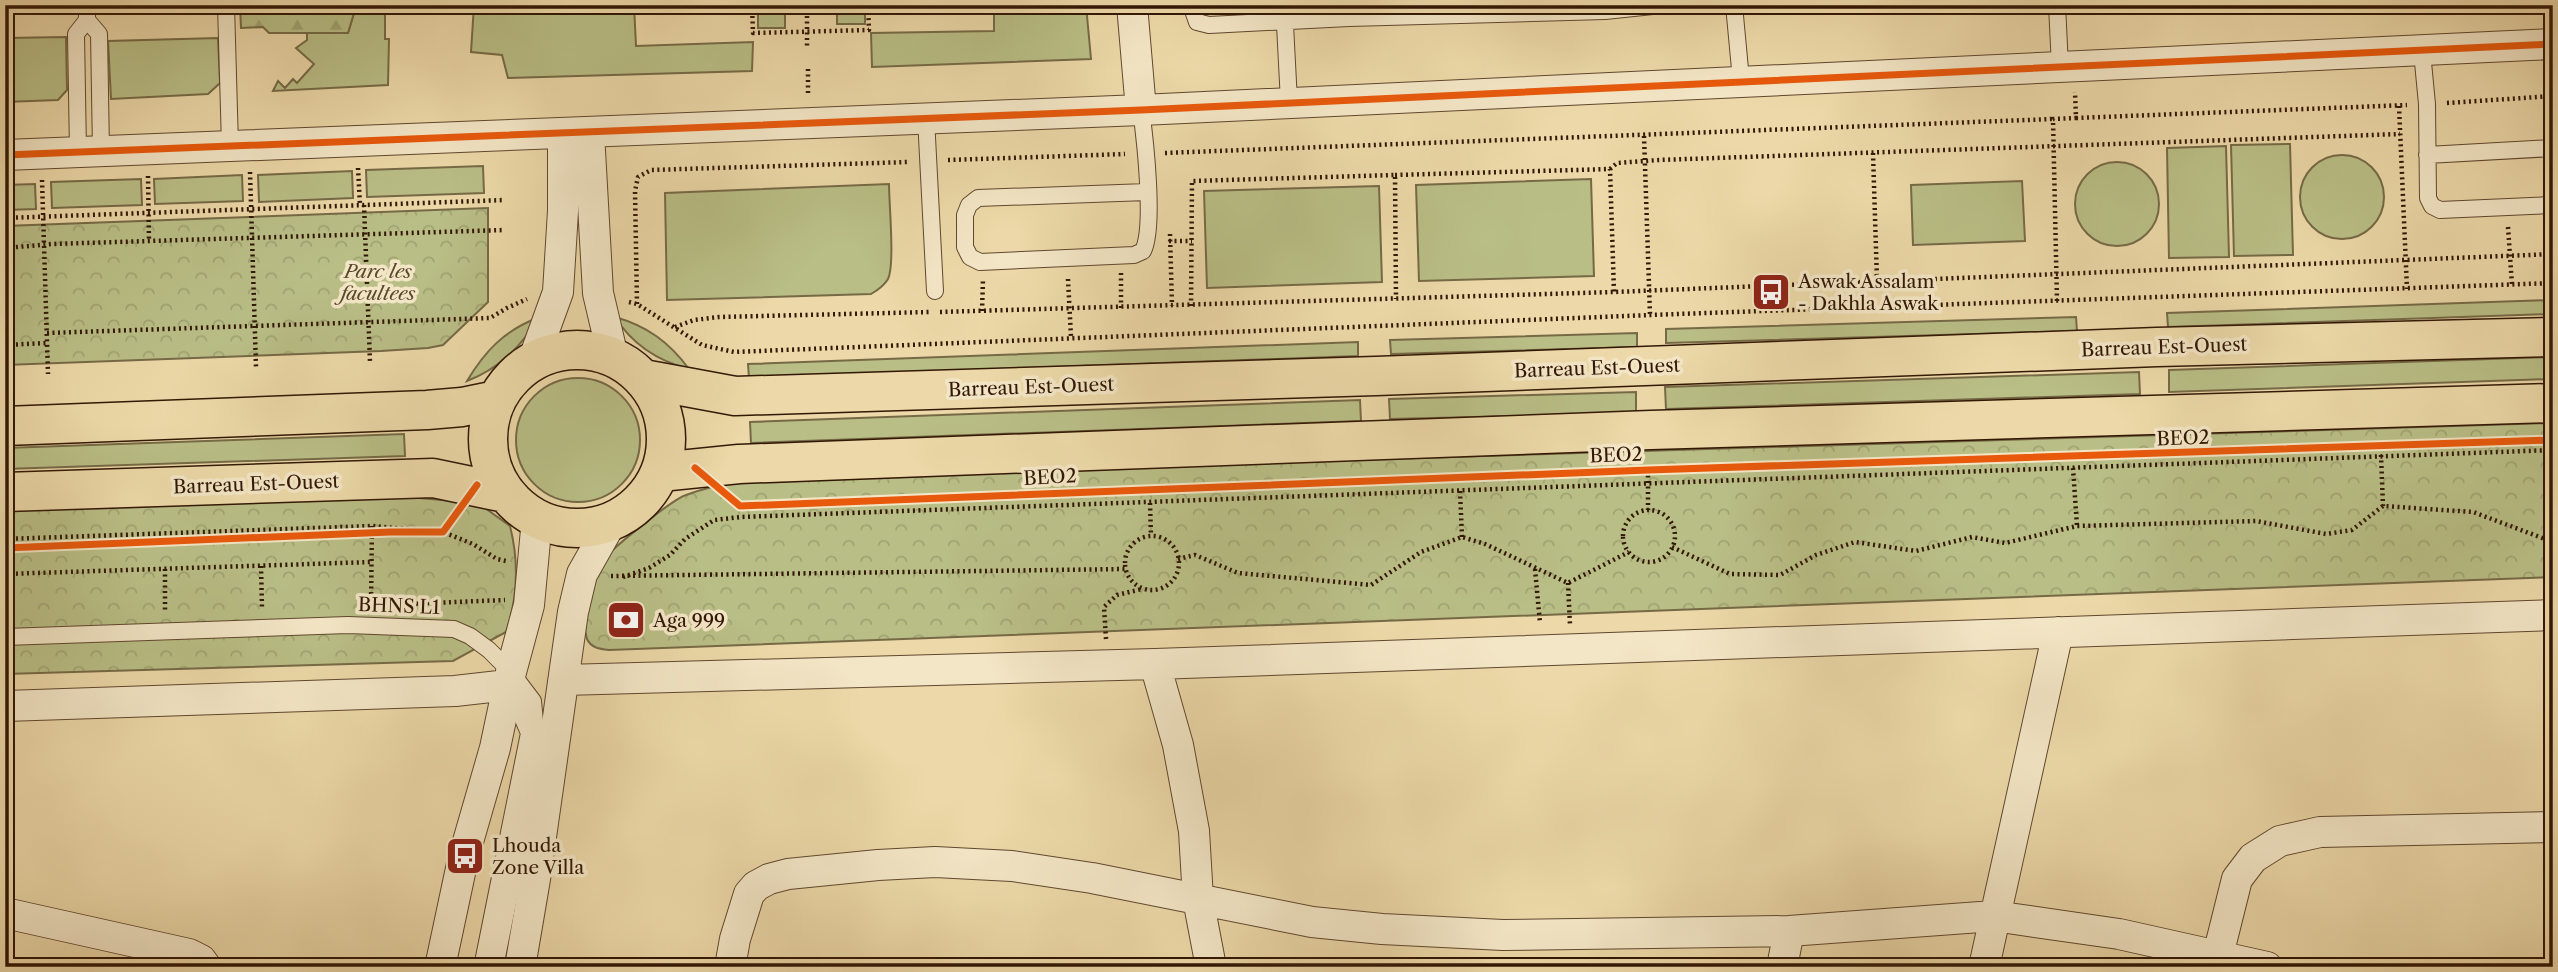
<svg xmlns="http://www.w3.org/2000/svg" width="2558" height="972" font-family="'Libre Caslon Text',serif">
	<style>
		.green { fill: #b9be86; stroke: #766a46; stroke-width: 2 }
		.forest { fill: url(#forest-firs); stroke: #766a46; stroke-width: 2 }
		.park { fill: url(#park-crowns); stroke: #766a46; stroke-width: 2 }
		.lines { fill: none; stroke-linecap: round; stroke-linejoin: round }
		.service-casing { stroke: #60472e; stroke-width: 18 }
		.minor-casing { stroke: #60472e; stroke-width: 32 }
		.primary-casing { stroke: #321705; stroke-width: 41 }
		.path { stroke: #321705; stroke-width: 4.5; stroke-dasharray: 2 3.5; stroke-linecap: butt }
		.service { stroke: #f3e6c6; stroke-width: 16 }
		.minor { stroke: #f3e6c6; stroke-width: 30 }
		.primary { stroke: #ecd8a8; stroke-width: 38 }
		.cycleway-casing { stroke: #f3e6c6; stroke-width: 11 }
		.cycleway { stroke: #e8590c; stroke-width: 7 }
		.labels { text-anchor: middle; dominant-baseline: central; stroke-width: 7; stroke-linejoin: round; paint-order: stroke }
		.park-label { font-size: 19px; font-style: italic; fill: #5a492c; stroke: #f3e6c6 }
		.poi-label { font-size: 19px; fill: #321705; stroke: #f3e6c6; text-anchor: start }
		.street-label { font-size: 19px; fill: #321705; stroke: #f3e6c6 }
	</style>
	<defs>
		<pattern id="forest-firs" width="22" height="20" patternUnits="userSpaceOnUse" patternTransform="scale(1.75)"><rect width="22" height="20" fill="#b9be86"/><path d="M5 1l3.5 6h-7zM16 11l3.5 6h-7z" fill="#a0a372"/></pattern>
		<pattern id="park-crowns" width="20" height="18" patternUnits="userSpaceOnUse" patternTransform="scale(1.75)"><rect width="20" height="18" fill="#b9be86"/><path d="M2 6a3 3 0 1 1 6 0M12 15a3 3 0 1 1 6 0" fill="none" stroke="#a0a372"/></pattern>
	</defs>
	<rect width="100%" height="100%" fill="#ecd8a8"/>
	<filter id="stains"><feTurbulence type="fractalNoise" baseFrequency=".00286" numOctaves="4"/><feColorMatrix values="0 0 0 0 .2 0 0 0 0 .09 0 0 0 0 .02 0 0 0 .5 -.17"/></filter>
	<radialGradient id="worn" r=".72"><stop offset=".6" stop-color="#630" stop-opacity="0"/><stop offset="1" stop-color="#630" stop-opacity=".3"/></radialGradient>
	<path class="green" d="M362,5H392V12L385,13V39H389L388,85L273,91L278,81L285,88L293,79L297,83L314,64L296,48L307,40V33H348L354,13Z
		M474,5H634L636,46L753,42L752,71L508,78L502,55L471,52Z
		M758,5H785V28H758Z
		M837,5H865V24H837Z
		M994,5H1086L1091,59L872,67L871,33L994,31Z
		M66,37L67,90L58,100L5,102V38Z
		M218,38L220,83L208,94L111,99L108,41Z
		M2290,144L2293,255L2234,256L2231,145Z
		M2226,146L2229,257L2169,258L2167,148Z
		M2300 197a42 42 0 1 1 84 0a42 42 0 1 1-84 0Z
		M2075 204a42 42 0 1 1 84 0a42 42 0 1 1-84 0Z
		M483,166L484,193L367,197L366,170Z
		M352,171L353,198L259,202L258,175Z
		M242,175L243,201L155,204L154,179Z
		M141,179L142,205L52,208L51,182Z
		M1591,179L1594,276L1419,281L1416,185Z
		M2022,181L2025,241L1913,245L1911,185Z
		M35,184L36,209L5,210V185Z
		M889,184C889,203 895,265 888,279C884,286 878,290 871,294L667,300L665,193Z
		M1379,186L1382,282L1207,288L1204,191Z
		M2553,300V314L2168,327L2167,313Z
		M615,317C647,326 669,342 689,369C658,361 632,344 615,317Z
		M2076,317L2077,331L1666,343V329Z
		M537,318C523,347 496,370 467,381C485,351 504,331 537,318Z
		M1637,333V347L1391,354L1390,340Z
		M1358,342V356L749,378L748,364Z
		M2553,357V379L2169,392V370Z
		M2139,372L2140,394L1666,409L1665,387Z
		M516 440a62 62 0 1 1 124 0a62 62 0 1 1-124 0Z
		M1636,392V413L1390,419L1389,399Z
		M1360,400L1361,421L751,443L750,422Z
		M404,434L405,456L5,469V448Z"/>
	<path class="forest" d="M240,5H362L354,13L348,33H269L263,27L241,28Z"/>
	<path class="park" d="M488,208V302L443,345L428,348L381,351L5,365V226Z
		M2553,423V577L609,650C600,649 591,648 587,639C580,619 593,573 606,557C615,546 673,499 686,495C722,481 764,480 802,477Z
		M395,496L478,503L510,526C519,562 518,597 506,632L453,661L5,674V510Z"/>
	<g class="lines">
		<g class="service-casing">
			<path id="service" d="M226,5L230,146
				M1191,5L1197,22L1209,25L1349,18L1605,11L1662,5
				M1284,5L1289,102
				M1734,5L1741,80
				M2057,5L2060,67
				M87,20L99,34L101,151
				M2422,52L2427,104L2428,198L2432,206L2440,210L2553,205
				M1141,110C1145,139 1155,227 1143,251L1134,255L980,262L970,257L965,247V215L969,205L978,198L1147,192
				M926,118L935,291
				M78,152L76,34L87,20V5
				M2427,155L2553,148
				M5,637L348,625L454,629L470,636L489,650L511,672L533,701L538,753L495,967
				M482,967L529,733L510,689"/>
		</g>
		<g class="minor-casing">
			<path id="minor" d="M1132,5L1141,110
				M589,133L598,293L613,357
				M5,155L1141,110L2553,44
				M533,361L558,292L563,211V133
				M1155,664L1178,745L1194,831L1198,899L1211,967
				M564,680L1155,664L2553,615
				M5,706L455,691L508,685
				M5,913L189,954L201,960L206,967
				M440,967L463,859L495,748L511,672L529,605L537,519
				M520,967L535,879L573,612L582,574L612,521
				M730,967L735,939L749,894L756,886L769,879L788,874L878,865L935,862L1012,866L1092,878L1312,922L1382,929L1503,935L1789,931L1994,916L2119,934L2267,967
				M1782,967L1789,931
				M1984,967L2058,632
				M2215,967L2237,879L2253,858L2280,841L2320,832L2553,827"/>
		</g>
		<g class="primary-casing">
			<path id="primary" d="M488 439a89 89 0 1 1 178 0a89 89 0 1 1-178 0Z
				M643,379L735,396L1376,376L2157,347L2553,337
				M5,426L427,410L462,407L496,400
				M660,472L739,464L1651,430L2553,403
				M5,492L433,478L505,493"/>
		</g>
		<path class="path" d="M752,5L753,33L869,30L868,5
			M807,5V46
			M808,69V96
			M2447,103L2553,96
			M2399,106L2407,289
			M2076,118L2407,105
			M1644,136L1650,315
			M1165,153L2053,119
			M1873,153L1877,281
			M948,160L1125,154
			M358,168L360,205
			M1610,169L1617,163L1659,160L2400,134
			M250,172L256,367
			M1395,175L1610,169L1614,292
			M148,176L149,241
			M42,180L48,374
			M364,205L370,362
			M5,218L505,200
			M2508,227L2512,285
			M1170,234L1172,306
			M1169,241H1192
			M5,248L52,244L505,230
			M1121,273V308
			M1068,279L1071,337
			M2057,301L2053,119L2076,118L2075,92
			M629,302L637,304L702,345L734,352L1650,315L2553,283
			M637,304L635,191L638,177L651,170L908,162
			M1191,306L1192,181L1395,175L1396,299
			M982,311L983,280
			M940,312L1614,292L2553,254
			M675,327L694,320L719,317L931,312
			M47,333L490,318L507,308L527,299
			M5,345L47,343
			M2381,455L2383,506
			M2073,468L2077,526
			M1648,470V510
			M1460,491L1462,537
			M1150,503L1151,536
			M1623 536a26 26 0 1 1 52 0a26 26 0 1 1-52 0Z
			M1125 563a27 27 0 1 1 54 0a27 27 0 1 1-54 0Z
			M5,539L372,526L443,532L473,544L497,559L506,561
			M1672,547L1730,574L1780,575L1816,555L1855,542L1916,551L1972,537L2005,543L2077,526L2256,521L2326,534L2352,530L2383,506L2473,512L2553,542
			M1178,559L1195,555L1238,573L1371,585L1421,552L1462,537L1485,544L1568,583L1629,552
			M261,566L262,609
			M165,569V612
			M1535,569L1540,623
			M5,574L371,562
			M611,576L1125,569
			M623,577L649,568L670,555L685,539L714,520L741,517L2553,450
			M1568,583L1570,625
			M405,604L505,600
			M371,605L372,526
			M1106,639L1104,607L1117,595L1142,589"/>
		<use href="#service" class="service"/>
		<use href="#minor" class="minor"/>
		<use href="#primary" class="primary"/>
		<g class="cycleway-casing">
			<path id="cycleway" d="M5,155L1141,110L2553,44
				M695,468L740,506L1648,470L2553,440
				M5,548L390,532H443L477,485"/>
		</g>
		<use href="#cycleway" class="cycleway"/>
	</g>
	<defs>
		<g id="bus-square" transform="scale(2.0125)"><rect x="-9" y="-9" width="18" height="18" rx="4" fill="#8f2418" stroke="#f3e6c6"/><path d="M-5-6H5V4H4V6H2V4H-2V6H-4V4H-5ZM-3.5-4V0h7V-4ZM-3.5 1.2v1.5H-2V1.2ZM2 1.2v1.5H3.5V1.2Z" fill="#fff"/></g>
		<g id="bank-square" transform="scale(2.0125)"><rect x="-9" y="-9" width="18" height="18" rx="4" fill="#8f2418" stroke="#f3e6c6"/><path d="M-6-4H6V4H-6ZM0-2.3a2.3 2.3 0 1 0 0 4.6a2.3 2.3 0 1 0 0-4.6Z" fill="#fff"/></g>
	</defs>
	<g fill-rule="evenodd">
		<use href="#bus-square" x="1771" y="292"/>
		<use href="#bank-square" x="626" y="620"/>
		<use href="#bus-square" x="465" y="856"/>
	</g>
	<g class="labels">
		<g class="park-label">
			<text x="378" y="271">Parc les<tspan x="378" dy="22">facultees</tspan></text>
		</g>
		<g class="poi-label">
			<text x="1798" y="281">Aswak Assalam<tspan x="1798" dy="22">- Dakhla Aswak</tspan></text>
			<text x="653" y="620">Aga 999</text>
			<text x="492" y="845">Lhouda<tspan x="492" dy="22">Zone Villa</tspan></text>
		</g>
		<g class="street-label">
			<text transform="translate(2164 347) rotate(-2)">Barreau Est-Ouest</text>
			<text transform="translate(1597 368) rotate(-2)">Barreau Est-Ouest</text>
			<text transform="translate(1031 387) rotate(-2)">Barreau Est-Ouest</text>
			<text transform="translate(2183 438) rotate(-2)">BEO2</text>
			<text transform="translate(1616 455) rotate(-2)">BEO2</text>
			<text transform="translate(1050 477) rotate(-3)">BEO2</text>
			<text transform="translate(256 484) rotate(-2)">Barreau Est-Ouest</text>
			<text transform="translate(399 606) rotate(2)">BHNS L1</text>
		</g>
	</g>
	<rect width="2558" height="972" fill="none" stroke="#ecd8a8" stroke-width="28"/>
	<rect x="7" y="7" width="2544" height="958" fill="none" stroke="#321705" stroke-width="3.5"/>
	<rect x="14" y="14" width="2530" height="944" fill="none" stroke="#321705" stroke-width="2"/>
	<rect width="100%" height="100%" filter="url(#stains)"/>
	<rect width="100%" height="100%" fill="url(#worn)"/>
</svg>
